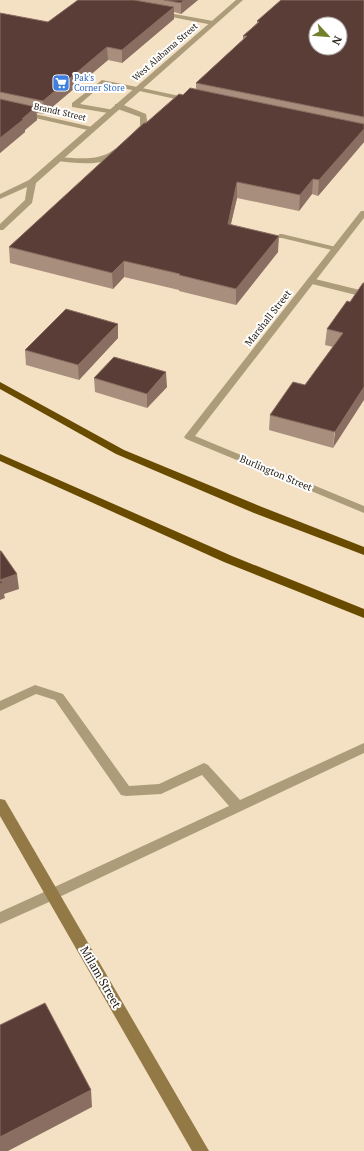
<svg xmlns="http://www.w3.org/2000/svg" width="364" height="1151" font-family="'PT Serif',serif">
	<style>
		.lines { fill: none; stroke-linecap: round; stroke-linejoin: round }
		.service { fill: #ad9c7a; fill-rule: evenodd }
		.minor { fill: #ad9c7a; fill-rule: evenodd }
		.tertiary { fill: #ad9c7a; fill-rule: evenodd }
		.secondary { fill: #937945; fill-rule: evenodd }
		.motorway { fill: #694b00; fill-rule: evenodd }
		.wall { fill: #a88e7d }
		.shaded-wall { fill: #896e61 }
		.building { fill: #5b3d37; stroke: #896e61; fill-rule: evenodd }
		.labels { text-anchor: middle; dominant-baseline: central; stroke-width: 4; stroke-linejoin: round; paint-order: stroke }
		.far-street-label { font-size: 9px; fill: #292117; stroke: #fff }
		.far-shop-label { font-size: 9px; fill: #366cbe; stroke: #fff; text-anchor: start }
		.street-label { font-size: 10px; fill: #292117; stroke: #fff }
		.near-street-label { font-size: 12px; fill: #292117; stroke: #fff }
	</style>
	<rect width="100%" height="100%" fill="#f4e0c3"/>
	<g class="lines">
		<path class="service" d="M102,80L137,87L140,89L137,91L103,84L80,104L114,110V114L72,107V103Z
			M115,104H121L146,114L148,126L139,136H136L132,134L140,126V117L115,108Z
			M115,149H118L122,151C106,168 78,163 57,161L53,159L57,157C77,158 98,162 115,149Z
			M279,234H282L336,247L340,249L336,251L282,238H279Z
			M311,278L364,291V297L308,283L307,281L308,279Z
			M35,685L63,694L129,786L159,784L204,763L208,765L240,800L364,743V753L53,900L48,898L46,894L48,890L229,806L202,775L161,794L126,796L121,795L55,700L36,694L0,711V701Z"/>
		<path class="minor" d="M158,11L213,21L216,23L213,25L156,14V12Z
			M137,87L189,98L193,100L189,102L135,90V88Z
			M0,106L92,127L96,129L92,131L0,110Z
			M361,211H364V218L195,436L364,506V513L186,439L184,437Z
			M53,888L58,890L60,894L58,898L0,924V912Z"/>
		<path class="tertiary" d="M236,0H243L36,183L32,203L3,230H0V224L25,200L27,187L0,199V194L29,180Z"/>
		<path class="secondary" d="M0,799L5,800L209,1151H192L0,816Z"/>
		<path class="motorway" d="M0,382L124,450L262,507L364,547V555L254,513L116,454L0,389Z
			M0,454L232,556L364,609V618L224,562L0,461Z"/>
	</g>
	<path class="wall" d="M78,0H198L181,14L174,12V19L122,63L108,60L44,114L37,113V120L25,130V132L0,153V13L48,22Z
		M364,0V142L318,196L312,194L299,211L237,198L231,224L278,252L236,305L179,291V290L124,277L113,289L10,263L9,247L146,123L183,95L196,90V83L243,40V36L257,23V21Z
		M347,301L333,448L269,430L270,415L305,385L333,347L325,345L327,329Z
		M118,338L79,380L26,365L25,350Z
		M94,378L167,387L147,408L95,392Z"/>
	<path class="shaded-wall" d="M184,0H198L181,14V3Z
		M174,7V19L122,63V50Z
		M107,47L108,60L44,114L43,101Z
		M36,107L37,120L25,130V132L0,153V138Z
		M364,129V142L318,196L319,180Z
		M313,179L312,194L299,211L300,195Z
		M237,182V198L227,240L228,224Z
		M279,236L278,252L236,305V289Z
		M124,261V277L113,289L112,273Z
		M118,324V338L79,380L78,365Z
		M166,372L167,387L147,408V394Z
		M364,387V400L333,448L335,432Z
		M17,574L19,589L4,594L5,598L0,600V580Z
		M91,1090L92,1107L8,1151H0V1137Z"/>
	<path class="building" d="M78,0H134L174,7L122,50L107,47L43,101L0,92V13L48,22Z
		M164,0H184L181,3Z
		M281,0H364V117L196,83L247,36H243L259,22L257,21ZM316,24H340V48H316Z
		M190,88L364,124V129L319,180L313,179L300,195L237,182L228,224L279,236L236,289L179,275L180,274L124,261L112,273L9,247L144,123H146L179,94L183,95Z
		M0,99L36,107L22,119H24L0,138Z
		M363,283H364V387L335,432L270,415L293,382L305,385L343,333L327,329L347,301L350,302Z
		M66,309L118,324L78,365L25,350Z
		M114,357L166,372L147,394L94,378Z
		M0,551H1L17,574L0,580L3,583L0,584Z
		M45,1003L91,1090L0,1137V1025Z"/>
	<defs>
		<g id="supermarket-square" transform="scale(0.9)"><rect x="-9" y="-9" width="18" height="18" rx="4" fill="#3f7fe0" stroke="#fff"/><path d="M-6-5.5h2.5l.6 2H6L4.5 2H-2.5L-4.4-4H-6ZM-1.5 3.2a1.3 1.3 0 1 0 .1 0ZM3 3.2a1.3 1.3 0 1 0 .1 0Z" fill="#fff"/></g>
	</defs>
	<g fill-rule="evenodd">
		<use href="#supermarket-square" x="61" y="83"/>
	</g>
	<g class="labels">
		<g class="far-street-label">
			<text transform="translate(165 52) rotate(-41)">West Alabama Street</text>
			<text transform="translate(60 112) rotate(13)">Brandt Street</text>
		</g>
		<g class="far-shop-label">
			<text x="74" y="78">Pak's<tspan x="74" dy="10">Corner Store</tspan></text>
		</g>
		<g class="street-label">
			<text transform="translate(268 318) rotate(-52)">Marshall Street</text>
			<text transform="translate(276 473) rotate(23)">Burlington Street</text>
		</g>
		<g class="near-street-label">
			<text transform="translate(101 977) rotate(60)">Milam Street</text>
		</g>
	</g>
	<g transform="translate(328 36) rotate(116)"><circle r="19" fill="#ffffff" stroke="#a9a6a2"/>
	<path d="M0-3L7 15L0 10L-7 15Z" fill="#72802e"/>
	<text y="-6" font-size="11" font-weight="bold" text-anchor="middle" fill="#292117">N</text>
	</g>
</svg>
